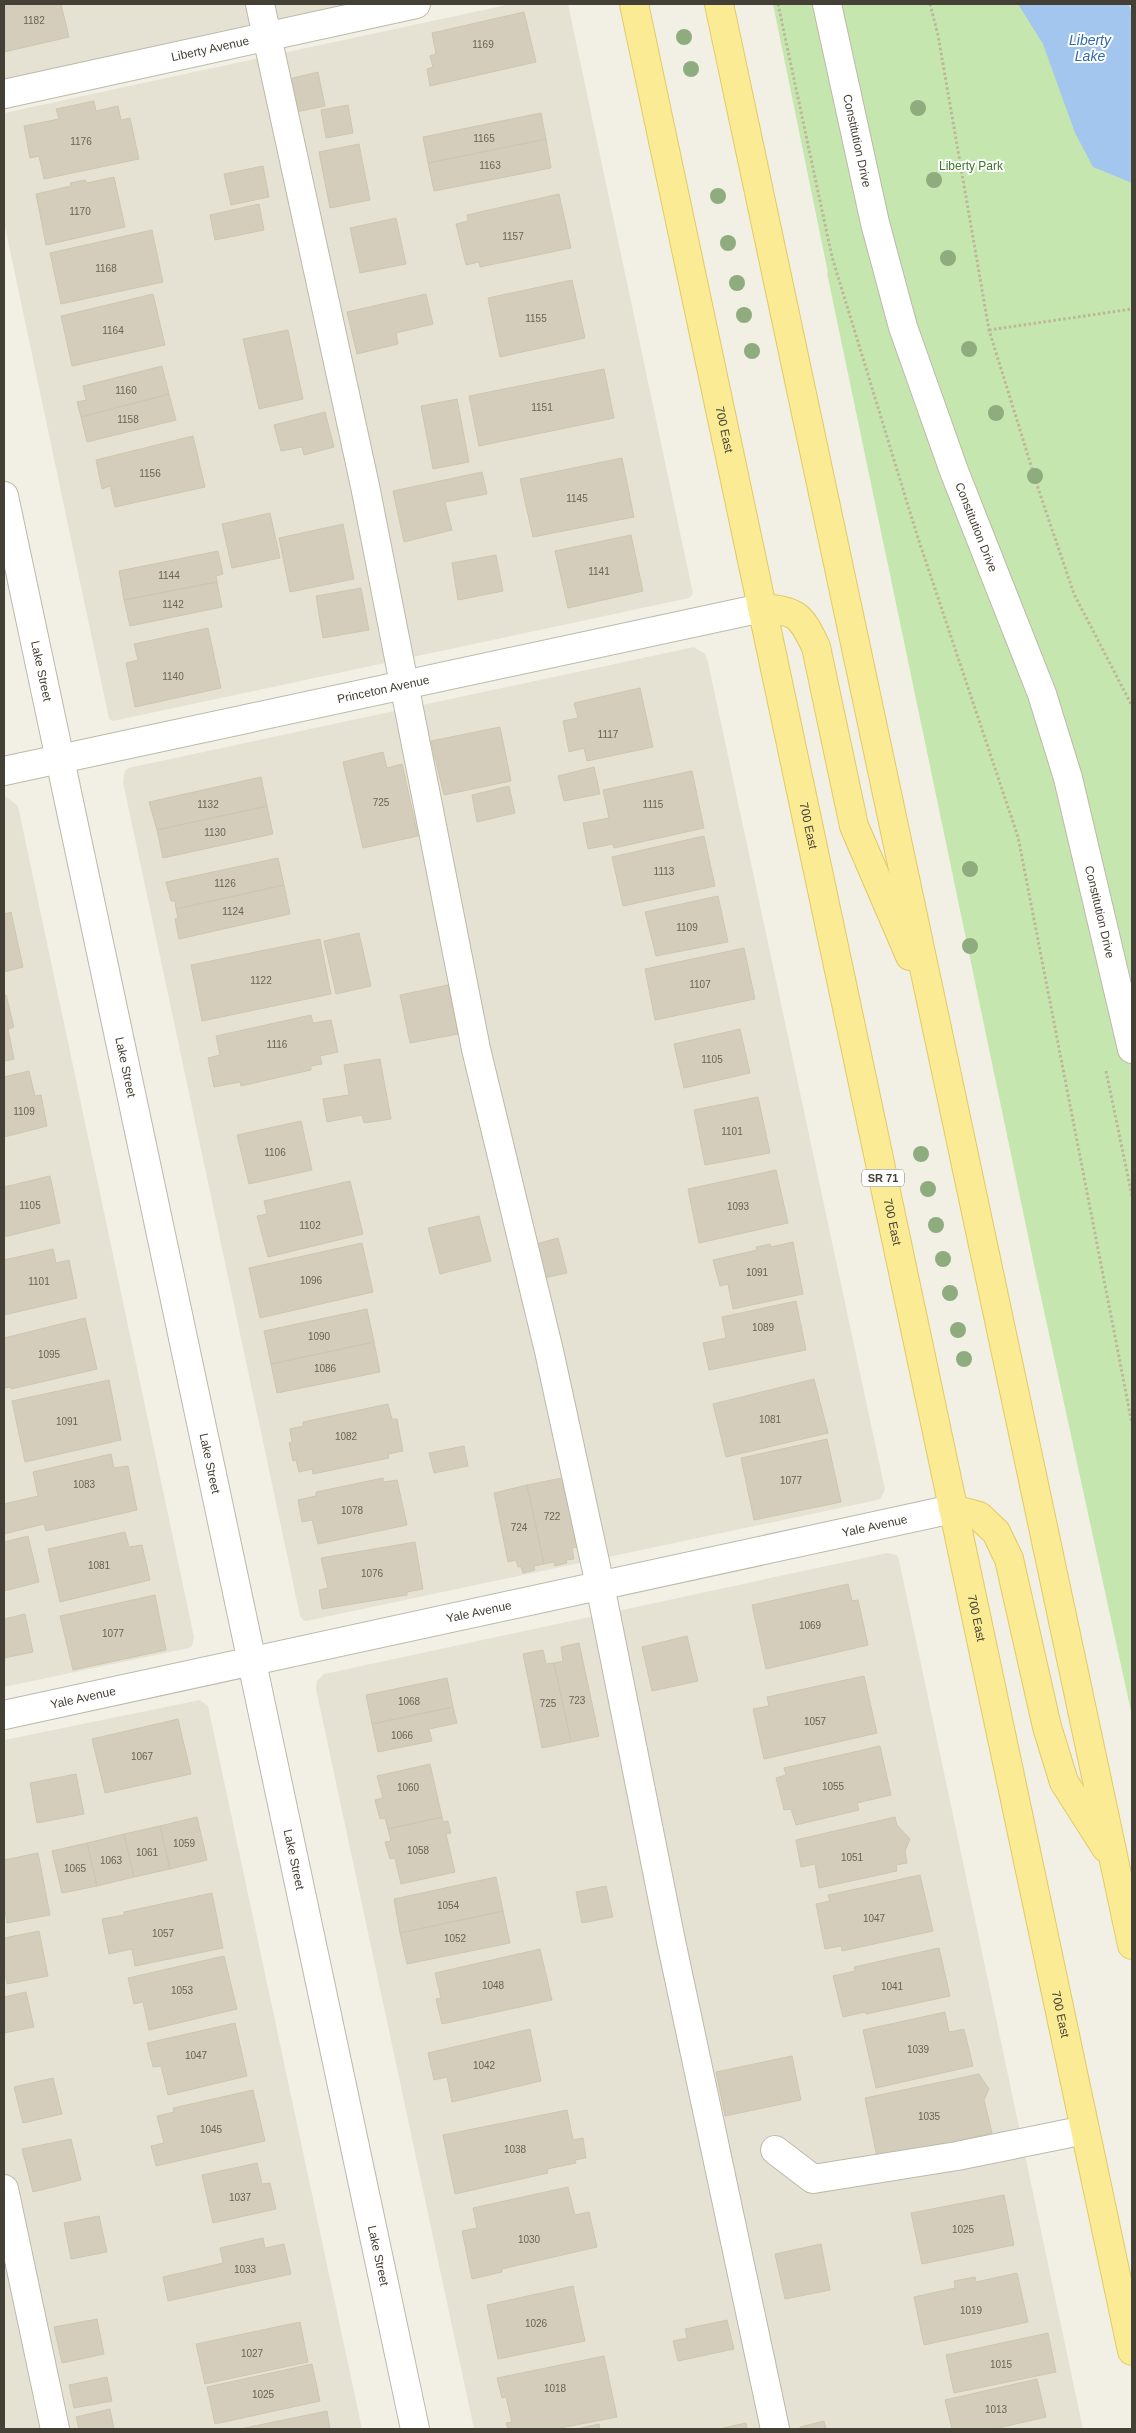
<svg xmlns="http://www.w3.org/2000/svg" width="1136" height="2433" font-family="Arial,sans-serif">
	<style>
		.residential { fill: #e6e2d3 }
		.green { fill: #c6e6af }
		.water { fill: #a2c6ee }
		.building { fill: #d4cdbb; stroke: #cec6ae }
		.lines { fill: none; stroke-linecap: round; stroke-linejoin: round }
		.minor-casing { stroke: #bdb9a8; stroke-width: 30 }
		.major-casing { stroke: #e0ca65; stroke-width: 30 }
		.path { stroke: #bfb69a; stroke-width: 3; stroke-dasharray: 2.5 2.5; stroke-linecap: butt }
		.minor { stroke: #fff; stroke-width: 28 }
		.major { stroke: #fceb95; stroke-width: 28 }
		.tree { fill: #8eac7e }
		.labels { text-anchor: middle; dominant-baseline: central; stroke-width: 4; stroke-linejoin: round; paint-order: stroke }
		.number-label { font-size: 10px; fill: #696356 }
		.shield { fill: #fff; stroke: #7d7972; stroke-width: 1 }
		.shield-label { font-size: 11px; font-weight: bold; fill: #454035 }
		.street-label { font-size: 12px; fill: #454035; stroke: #fff }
		.park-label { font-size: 12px; fill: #3d752a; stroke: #fff }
		.water-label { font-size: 14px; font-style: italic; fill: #316aae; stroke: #fff }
	</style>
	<rect width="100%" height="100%" fill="#f2f0e5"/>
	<path class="residential" d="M4,4H353L4,80Z
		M511,4H568L693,594L689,598L113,721L109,719L4,222V113Z
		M694,647L705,654L708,662L885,1490L883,1494L880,1499L873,1501L306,1621L303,1620L300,1616L123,782L125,771L128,768Z
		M4,795L18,806L194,1637L192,1646L189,1648L4,1687Z
		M887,1553L897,1555L899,1560L1083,2429H474L316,1689L317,1681L324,1674Z
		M200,1700L208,1706L362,2429H4V1740Z"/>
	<path class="green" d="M773,4H1132V1716L1036,1274L827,273H828Z"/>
	<path class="water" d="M1018,4H1128L1132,12V183L1093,167L1075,133L1043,44Z"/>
	<path class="building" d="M4,4H61L69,37L4,52Z
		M524,12L536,62L430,86L427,69L433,67L430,56L436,54L432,33Z
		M318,72L325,106L296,112L289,79Z
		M94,101L96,111L118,106L121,120L130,118L139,159L44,179L39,156L30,158L24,126L59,119L56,109Z
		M348,105L353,133L326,138L321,110Z
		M541,113L546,139L428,163L423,137Z
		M546,139L551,168L434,191L428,163Z
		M359,144L370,200L330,208L319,152Z
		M263,166L269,197L231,205L224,174Z
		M114,177L125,227L46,245L36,194L71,186L70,183L85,180L87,183Z
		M559,194L571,248L480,267L479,262L466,265L456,224L468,221L467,215Z
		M259,204L264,230L215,240L210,215Z
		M396,218L406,264L360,273L350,228Z
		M152,230L163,282L61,304L50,253Z
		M572,280L585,338L500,357L488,298Z
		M153,294L165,345L72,366L61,316Z
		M426,294L433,324L396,333L398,344L357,354L347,312Z
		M288,330L303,399L259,409L243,339Z
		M162,366L169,394L81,417L77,402L86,400L83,386Z
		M604,369L614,418L479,446L469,396Z
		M169,394L176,420L87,442L81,417Z
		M457,399L469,462L433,469L421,406Z
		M325,412L334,447L304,455L302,447L281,451L274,425Z
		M193,436L205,487L115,507L110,486L102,489L96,460Z
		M622,458L634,517L533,537L520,479Z
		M482,472L487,494L445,502L452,530L404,542L393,491Z
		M270,513L280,558L232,568L222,524Z
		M343,524L354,579L290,592L279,538Z
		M631,535L643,591L568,608L555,551Z
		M218,551L223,574L216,576L217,582L124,600L119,571Z
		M496,555L503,591L458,600L452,563Z
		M217,582L222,607L130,626L124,600Z
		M361,588L369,630L323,638L316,596Z
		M208,628L221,688L135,707L126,663L138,660L134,644Z
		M640,688L653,747L587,761L584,748L569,752L563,721L578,718L574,703Z
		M500,727L511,781L444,795L431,741Z
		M383,752L387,768L402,764L418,836L363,848L343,762Z
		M594,767L600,794L564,801L558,776Z
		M692,771L704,828L614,848L613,844L588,849L583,823L609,818L603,790Z
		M261,777L267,806L157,830L149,802Z
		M509,786L515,813L477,822L472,795Z
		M267,806L273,834L163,858L157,830Z
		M704,836L715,886L623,906L612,857Z
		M278,858L284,885L176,909L175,901H171L166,882Z
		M284,885L290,914L179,939L175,919L178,918L176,909Z
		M718,896L728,942L656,956L645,912Z
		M11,912L23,967L4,972V914Z
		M359,933L371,986L336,994L324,941Z
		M320,939L331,994L202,1021L191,965Z
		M744,948L755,999L655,1020L645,969Z
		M448,985L458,1034L410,1043L400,995Z
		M6,995L14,1027L8,1029L14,1059L4,1061V996Z
		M311,1015L313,1023L331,1020L338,1052L320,1056L322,1064L311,1066V1070L241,1086L240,1082L214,1087L208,1058L220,1055L216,1036Z
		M740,1029L750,1073L684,1088L674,1044Z
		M380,1059L391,1119L364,1123L362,1115L327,1122L323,1099L349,1095L344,1065Z
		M29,1071L35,1096L41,1095L47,1126L4,1137V1077Z
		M758,1097L770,1153L705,1165L694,1110Z
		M301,1121L312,1170L249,1184L237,1135Z
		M776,1170L788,1223L699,1243L688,1189Z
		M50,1176L60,1223L4,1237V1187Z
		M350,1181L363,1234L268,1257L257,1216L267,1214L264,1201Z
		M479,1216L491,1261L440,1274L428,1228Z
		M558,1238L567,1273L544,1278L536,1244Z
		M793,1242L803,1294L733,1309L728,1284L720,1286L713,1260L757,1250L756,1247L770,1244L771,1247Z
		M362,1243L373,1292L260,1318L249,1268Z
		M53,1249L56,1263L69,1260L77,1298L4,1315V1260Z
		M796,1301L806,1350L709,1370L703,1343L726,1338L722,1317Z
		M367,1309L374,1342L271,1364L264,1331Z
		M85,1318L97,1369L11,1389V1387L4,1388V1338Z
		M374,1342L380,1372L277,1393L271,1364Z
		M814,1379L828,1433L726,1457L713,1404Z
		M109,1380L121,1440L25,1462L12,1401Z
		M388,1404L392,1419H397L403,1451L388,1454L389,1458L313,1474L312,1469L299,1472L296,1460L293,1461L289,1443L292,1442L290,1429L303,1426V1422Z
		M827,1439L841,1502L754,1520L741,1458Z
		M464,1446L468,1466L434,1473L429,1453Z
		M111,1454L114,1468L128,1466L137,1510L46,1531L44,1524L4,1534V1504L38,1496L33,1472Z
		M383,1478L384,1482L397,1480L407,1525L318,1544L312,1520L302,1522L298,1500L316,1496V1492Z
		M562,1478L577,1547L572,1548L574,1559L566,1560L567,1563L555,1566L554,1562L544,1564L527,1485Z
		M527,1485L544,1564L534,1566L535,1570L523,1573L521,1566L518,1567L516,1560L508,1562L494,1493Z
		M125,1532L129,1547L142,1545L150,1580L60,1602L48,1549Z
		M28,1536L39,1582L4,1591V1542Z
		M415,1542L423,1589L407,1592V1595L322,1609L319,1590L328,1588L321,1558Z
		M848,1584L852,1601L858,1600L868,1645L766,1669L752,1605Z
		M155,1595L166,1650L73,1670L60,1616Z
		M25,1614L33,1652L4,1658V1619Z
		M687,1636L698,1681L652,1691L642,1647Z
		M579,1643L599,1736L571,1742L554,1663L563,1661L561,1647Z
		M543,1650L546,1664L554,1663L571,1742L542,1748L523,1654Z
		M864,1676L877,1733L764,1759L753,1709L769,1706L767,1697Z
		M447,1678L453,1707L372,1724L366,1695Z
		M453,1707L457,1723L429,1729L432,1741L378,1752L372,1724Z
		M178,1719L191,1774L105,1793L92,1739Z
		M880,1746L891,1795L857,1803L859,1810L796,1825L791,1809L784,1810L776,1778L786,1775L784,1768Z
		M430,1764L442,1817L388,1829L385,1818L380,1819L375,1800L383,1798L377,1776Z
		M76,1774L84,1814L37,1823L30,1783Z
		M197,1817L207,1860L170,1869L160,1826Z
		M442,1817L443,1822L448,1821L451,1833L446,1834L455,1872L401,1884L395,1858L390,1859L385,1842L391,1841L388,1829Z
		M895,1817L897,1825L910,1839L905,1851L907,1863L896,1865L897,1871L819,1888L815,1864L801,1867L796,1840Z
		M160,1826L170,1869L134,1877L124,1834Z
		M124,1834L134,1877L97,1886L87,1843Z
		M87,1843L97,1886L62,1893L52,1851Z
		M38,1853L50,1915L7,1923L4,1905V1860Z
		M920,1875L933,1931L842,1951L841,1946L825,1949L816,1904L830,1901L828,1895Z
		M496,1877L503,1911L400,1933L394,1899Z
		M606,1886L613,1917L582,1923L576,1892Z
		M212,1893L223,1948L135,1966L132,1949L109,1954L102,1919L124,1915V1912Z
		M503,1911L510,1943L407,1964L400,1933Z
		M39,1931L48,1976L7,1984L4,1967V1938Z
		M939,1948L950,1996L866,2014L865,2012L843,2017L833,1976L855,1971L854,1967Z
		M540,1949L552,2000L442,2024L436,1999L441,1998L435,1973Z
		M224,1956L237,2009L149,2030L143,2002L134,2004L128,1978Z
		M26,1992L34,2027L4,2033V1997Z
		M945,2012L949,2032L964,2029L973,2066L876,2088L863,2030Z
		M235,2023L247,2076L168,2095L161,2066L153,2067L147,2043Z
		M530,2029L541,2081L452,2102L447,2077L434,2080L428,2053Z
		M792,2056L801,2100L725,2116L716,2072Z
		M979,2074L989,2089L984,2100L992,2133L960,2140L961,2145L878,2162L865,2098Z
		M53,2078L62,2114L23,2123L14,2087Z
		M253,2090L265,2141L156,2166L151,2146L164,2143L157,2116L174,2112L173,2108Z
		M567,2110L573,2140L583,2138L586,2158L575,2160L576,2163L547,2169L548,2173L455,2194L443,2135Z
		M71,2139L81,2180L33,2192L22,2149Z
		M257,2163L262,2184L270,2183L276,2209L213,2223L202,2175Z
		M568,2187L575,2215L589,2212L597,2247L502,2269V2272L472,2279L462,2231L477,2228L473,2208Z
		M1004,2195L1014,2245L922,2264L911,2213Z
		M99,2216L107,2252L71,2259L64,2223Z
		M263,2238L265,2248L284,2244L291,2274L168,2301L163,2277L223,2263L220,2248Z
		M821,2244L830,2290L785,2299L775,2254Z
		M1017,2273L1028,2322L924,2345L914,2297L955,2288L954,2281L975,2277L976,2282Z
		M573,2286L585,2341L498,2359L487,2305Z
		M97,2319L104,2354L62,2363L54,2327Z
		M727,2320L734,2349L678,2361L673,2341L687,2338L685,2329Z
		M300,2322L308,2362L205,2384L196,2344Z
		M1048,2333L1056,2372L954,2393L946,2355Z
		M604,2356L617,2417L555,2429H508L506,2423L512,2422L506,2397L502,2398L497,2378Z
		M312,2364L320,2401L215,2424L207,2387Z
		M107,2377L112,2401L74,2408L69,2385Z
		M1037,2379L1046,2417L994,2429H952L945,2400Z
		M110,2409L114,2429H79L76,2417Z
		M327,2411L330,2429H240Z
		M824,2421L826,2429H800V2427Z
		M746,2423L747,2429H719Z
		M599,2424L600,2429H576Z"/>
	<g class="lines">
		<g class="minor-casing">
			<g id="minor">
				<path d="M260,4L365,486L476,1049L549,1351L600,1585L671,1941L775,2429"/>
				<path id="s1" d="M827,4L875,223L903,327L954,471L1042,694L1068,778L1132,1049"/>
				<path id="s2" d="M4,94L416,4"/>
				<path id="s3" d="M4,496L415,2429"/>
				<path id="s4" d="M4,771L762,608"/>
				<path id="s5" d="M4,1715L953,1509"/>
				<path d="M775,2150L813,2179L957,2156L1085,2130"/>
				<path d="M4,2189L55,2429"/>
			</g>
		</g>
		<g class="major-casing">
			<g id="major">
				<path id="s6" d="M634,4L1132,2351"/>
				<path d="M719,4L1132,1945"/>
				<path d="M762,608C797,611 801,615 816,647L854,826L910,956"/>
				<path d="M953,1509L979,1516L996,1532L1009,1559L1047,1727L1064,1782L1106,1848"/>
			</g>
		</g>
		<path class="path" d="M778,4L832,257L917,535L1018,837L1132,1424
			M930,4L938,35L989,330L1039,491L1074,594L1132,706
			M989,330L1132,309
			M1106,1071L1132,1196"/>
		<use href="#minor" class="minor"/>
		<use href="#major" class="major"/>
	</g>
	<g class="tree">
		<circle cx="684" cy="37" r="8"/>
		<circle cx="691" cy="69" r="8"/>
		<circle cx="918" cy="108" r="8"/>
		<circle cx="934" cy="180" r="8"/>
		<circle cx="718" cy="196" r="8"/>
		<circle cx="728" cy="243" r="8"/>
		<circle cx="948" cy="258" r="8"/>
		<circle cx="737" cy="283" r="8"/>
		<circle cx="744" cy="315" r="8"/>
		<circle cx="969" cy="349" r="8"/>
		<circle cx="752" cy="351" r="8"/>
		<circle cx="996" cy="413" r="8"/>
		<circle cx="1035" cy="476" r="8"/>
		<circle cx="970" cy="869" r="8"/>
		<circle cx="970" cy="946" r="8"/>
		<circle cx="921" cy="1154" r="8"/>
		<circle cx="928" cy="1189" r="8"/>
		<circle cx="936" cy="1225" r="8"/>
		<circle cx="943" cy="1259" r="8"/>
		<circle cx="950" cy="1293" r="8"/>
		<circle cx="958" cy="1330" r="8"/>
		<circle cx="964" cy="1359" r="8"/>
	</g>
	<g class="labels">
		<g class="number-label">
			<text x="34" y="20">1182</text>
			<text x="483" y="44">1169</text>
			<text x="484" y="138">1165</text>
			<text x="81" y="141">1176</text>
			<text x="490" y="165">1163</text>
			<text x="80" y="211">1170</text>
			<text x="513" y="236">1157</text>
			<text x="106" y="268">1168</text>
			<text x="536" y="318">1155</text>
			<text x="113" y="330">1164</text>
			<text x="126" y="390">1160</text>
			<text x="542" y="407">1151</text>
			<text x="128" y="419">1158</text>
			<text x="150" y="473">1156</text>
			<text x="577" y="498">1145</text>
			<text x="599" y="571">1141</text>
			<text x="169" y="575">1144</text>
			<text x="173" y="604">1142</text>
			<text x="173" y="676">1140</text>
			<text x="608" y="734">1117</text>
			<text x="381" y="802">725</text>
			<text x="208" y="804">1132</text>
			<text x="653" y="804">1115</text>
			<text x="215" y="832">1130</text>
			<text x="664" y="871">1113</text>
			<text x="225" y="883">1126</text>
			<text x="233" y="911">1124</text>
			<text x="687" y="927">1109</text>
			<text x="261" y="980">1122</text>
			<text x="700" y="984">1107</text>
			<text x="277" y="1044">1116</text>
			<text x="712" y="1059">1105</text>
			<text x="24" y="1111">1109</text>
			<text x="732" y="1131">1101</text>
			<text x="275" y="1152">1106</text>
			<text x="30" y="1205">1105</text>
			<text x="738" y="1206">1093</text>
			<text x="310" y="1225">1102</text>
			<text x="757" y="1272">1091</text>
			<text x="311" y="1280">1096</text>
			<text x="39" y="1281">1101</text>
			<text x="763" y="1327">1089</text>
			<text x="319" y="1336">1090</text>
			<text x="49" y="1354">1095</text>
			<text x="325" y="1368">1086</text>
			<text x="770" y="1419">1081</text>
			<text x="67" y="1421">1091</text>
			<text x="346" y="1436">1082</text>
			<text x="791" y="1480">1077</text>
			<text x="84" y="1484">1083</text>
			<text x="352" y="1510">1078</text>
			<text x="552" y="1516">722</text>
			<text x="519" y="1527">724</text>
			<text x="99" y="1565">1081</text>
			<text x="372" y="1573">1076</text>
			<text x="810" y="1625">1069</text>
			<text x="113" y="1633">1077</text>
			<text x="577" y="1700">723</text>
			<text x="409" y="1701">1068</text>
			<text x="548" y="1703">725</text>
			<text x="815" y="1721">1057</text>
			<text x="402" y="1735">1066</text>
			<text x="142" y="1756">1067</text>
			<text x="833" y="1786">1055</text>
			<text x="408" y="1787">1060</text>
			<text x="184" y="1843">1059</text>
			<text x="418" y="1850">1058</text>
			<text x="147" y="1852">1061</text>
			<text x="852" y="1857">1051</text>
			<text x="111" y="1860">1063</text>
			<text x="75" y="1868">1065</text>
			<text x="448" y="1905">1054</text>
			<text x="874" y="1918">1047</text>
			<text x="163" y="1933">1057</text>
			<text x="455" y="1938">1052</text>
			<text x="493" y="1985">1048</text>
			<text x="892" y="1986">1041</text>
			<text x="182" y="1990">1053</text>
			<text x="918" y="2049">1039</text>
			<text x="196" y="2055">1047</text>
			<text x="484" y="2065">1042</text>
			<text x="929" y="2116">1035</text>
			<text x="211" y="2129">1045</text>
			<text x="515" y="2149">1038</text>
			<text x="240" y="2197">1037</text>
			<text x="963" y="2229">1025</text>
			<text x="529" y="2239">1030</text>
			<text x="245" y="2269">1033</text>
			<text x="971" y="2310">1019</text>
			<text x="536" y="2323">1026</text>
			<text x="252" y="2353">1027</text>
			<text x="1001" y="2364">1015</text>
			<text x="555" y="2388">1018</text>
			<text x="263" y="2394">1025</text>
			<text x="996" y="2409">1013</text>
		</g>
		<rect class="shield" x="862" y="1169.5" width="42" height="17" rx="4"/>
		<g class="shield-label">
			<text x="883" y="1178">SR 71</text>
		</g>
		<g class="street-label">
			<text stroke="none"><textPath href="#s2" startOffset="211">Liberty Avenue</textPath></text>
			<text stroke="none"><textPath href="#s1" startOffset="140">Constitution Drive</textPath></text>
			<text stroke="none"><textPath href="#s6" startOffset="435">700 East</textPath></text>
			<text stroke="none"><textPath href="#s1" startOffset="545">Constitution Drive</textPath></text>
			<text stroke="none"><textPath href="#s3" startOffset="179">Lake Street</textPath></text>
			<text stroke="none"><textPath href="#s4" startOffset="388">Princeton Avenue</textPath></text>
			<text stroke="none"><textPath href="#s6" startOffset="840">700 East</textPath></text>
			<text stroke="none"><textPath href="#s1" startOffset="950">Constitution Drive</textPath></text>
			<text stroke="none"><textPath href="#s3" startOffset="584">Lake Street</textPath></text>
			<text stroke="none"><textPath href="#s6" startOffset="1245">700 East</textPath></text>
			<text stroke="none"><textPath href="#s3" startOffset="989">Lake Street</textPath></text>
			<text stroke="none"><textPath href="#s5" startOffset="891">Yale Avenue</textPath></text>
			<text stroke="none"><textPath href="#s5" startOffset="486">Yale Avenue</textPath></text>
			<text stroke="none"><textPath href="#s6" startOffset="1650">700 East</textPath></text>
			<text stroke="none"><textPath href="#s5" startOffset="81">Yale Avenue</textPath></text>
			<text stroke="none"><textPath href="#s3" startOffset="1394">Lake Street</textPath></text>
			<text stroke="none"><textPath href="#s6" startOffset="2055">700 East</textPath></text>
			<text stroke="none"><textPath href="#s3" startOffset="1799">Lake Street</textPath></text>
		</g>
		<g class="park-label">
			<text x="971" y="166">Liberty Park</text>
		</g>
		<g class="water-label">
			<text x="1090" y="40">Liberty<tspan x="1090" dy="16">Lake</tspan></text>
		</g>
	</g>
	<rect width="1136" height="2433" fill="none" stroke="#454035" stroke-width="10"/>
</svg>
